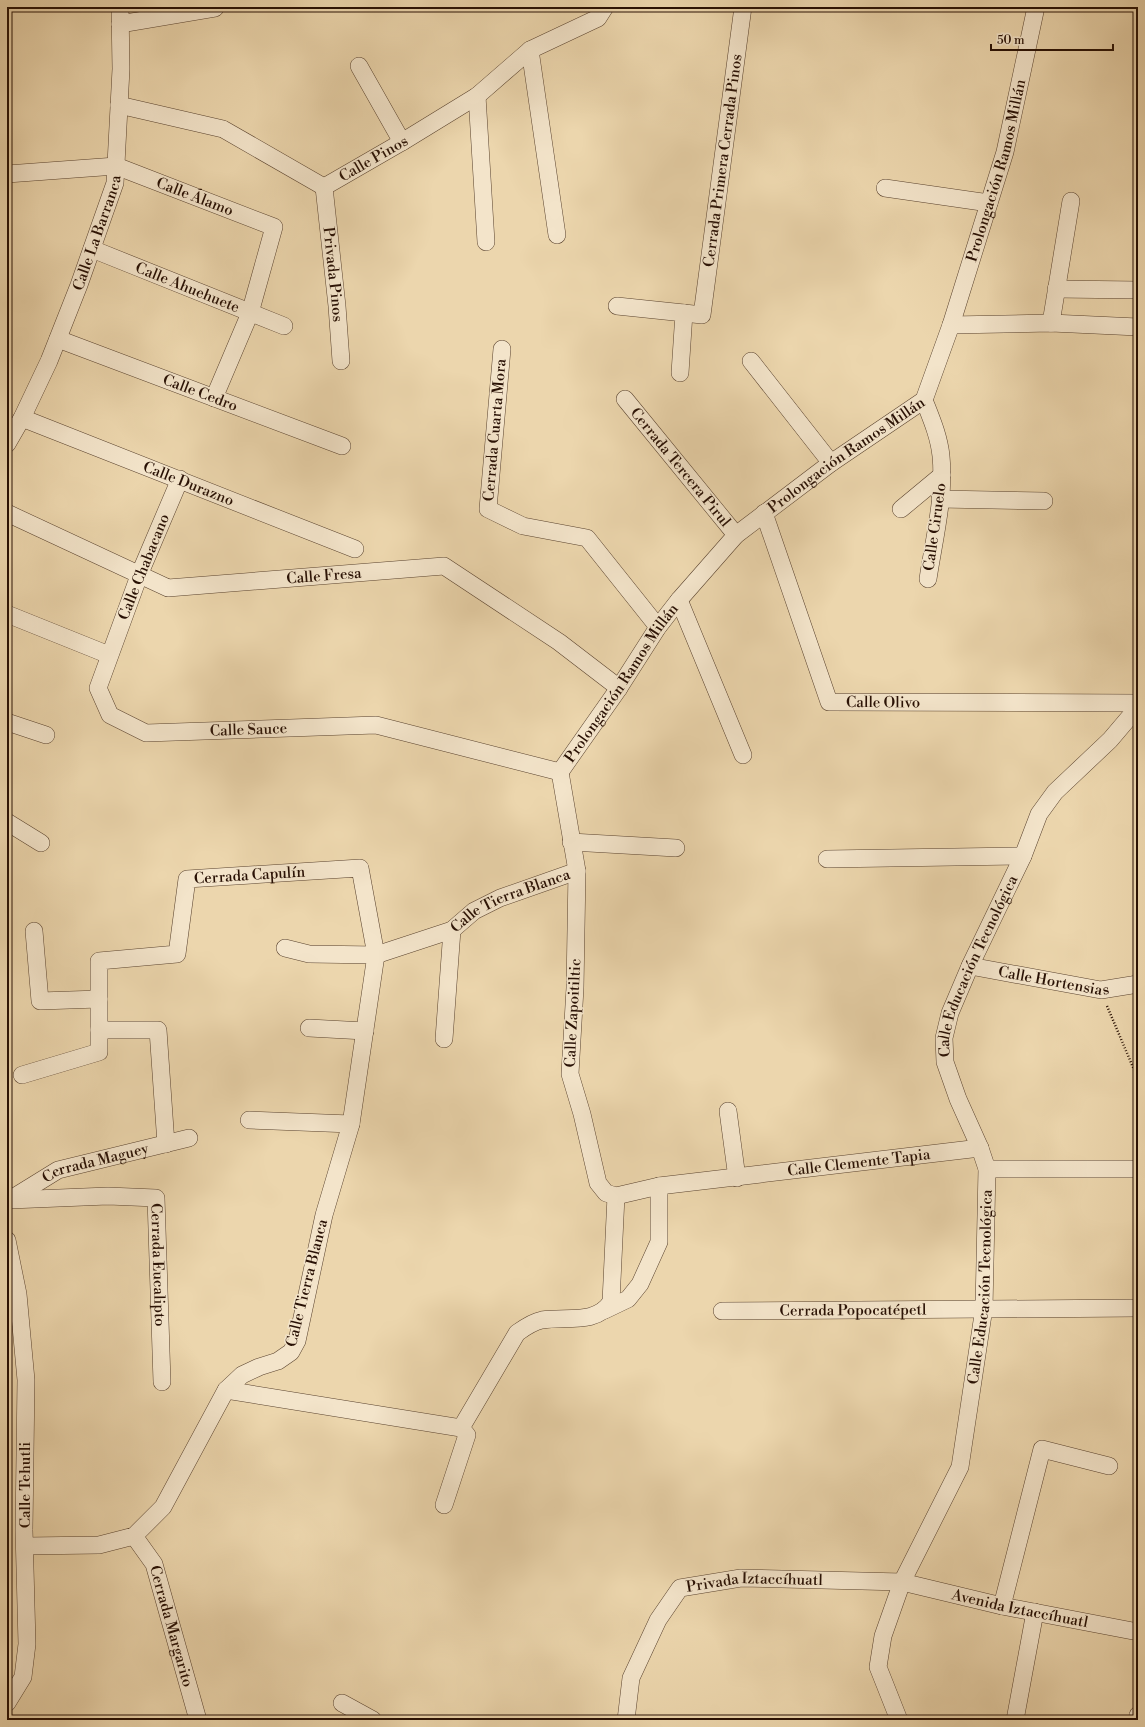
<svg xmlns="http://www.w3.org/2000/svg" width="1145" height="1727" font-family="'Libre Bodoni',serif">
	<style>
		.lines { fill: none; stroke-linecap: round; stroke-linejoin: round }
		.minor-casing { stroke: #59422e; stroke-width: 18 }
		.path { stroke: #281004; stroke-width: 2.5; stroke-dasharray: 1 2; stroke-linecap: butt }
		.minor { stroke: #f3e4ca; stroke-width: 17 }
		.labels { text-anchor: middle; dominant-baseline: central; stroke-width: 3; stroke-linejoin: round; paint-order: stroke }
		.street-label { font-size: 15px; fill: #281004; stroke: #f3e4ca }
	</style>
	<rect width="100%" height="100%" fill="#ecd6ad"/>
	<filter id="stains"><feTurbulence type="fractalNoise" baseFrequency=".005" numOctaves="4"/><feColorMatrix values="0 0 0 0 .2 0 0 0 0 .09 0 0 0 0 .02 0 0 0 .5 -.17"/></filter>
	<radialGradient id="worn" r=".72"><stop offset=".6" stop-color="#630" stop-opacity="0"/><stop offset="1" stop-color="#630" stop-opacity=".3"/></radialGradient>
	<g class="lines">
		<g class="minor-casing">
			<g id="minor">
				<path d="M120,24L215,8"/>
				<path d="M530,50L557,235"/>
				<path d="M359,66L402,142"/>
				<path d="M477,96L486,242"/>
				<path d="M119,105L223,129L324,187"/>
				<path id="s1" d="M7,174L116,166L274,227L250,313L214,398"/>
				<path id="s2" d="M324,187L402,142L477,96L530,50L598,18L605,7"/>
				<path id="s3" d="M324,187L337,306L341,361"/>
				<path d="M885,188L989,203"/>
				<path id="s4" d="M92,249L284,326"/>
				<path d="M1056,289L1138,290"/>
				<path d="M617,306L684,313L680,373"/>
				<path id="s5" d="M684,313L702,315L743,7"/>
				<path d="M1051,323L1071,201"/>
				<path d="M951,325L1051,323L1138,327"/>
				<path id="s6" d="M58,339L342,446"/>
				<path d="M502,349L488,509L523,526L587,538L658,627"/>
				<path d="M751,361L831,463"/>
				<path id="s7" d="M625,399L736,535"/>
				<path d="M924,400C931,418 939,436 941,456C945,497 934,539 928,579"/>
				<path id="s8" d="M22,418L355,549"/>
				<path id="s9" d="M7,444L22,418L49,361L79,285L115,183L121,69L120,7"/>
				<path id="s10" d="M180,479L140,573L98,688L110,715L146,733L376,725L560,772"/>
				<path d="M940,499L1044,501"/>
				<path d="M901,509L942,475"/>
				<path id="s11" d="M7,513L168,588L444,566L559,642L619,688"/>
				<path id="s12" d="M764,513L829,702L1138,703"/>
				<path d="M679,600L743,755"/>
				<path d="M7,614L109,655"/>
				<path d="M7,722L46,735"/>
				<path id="s13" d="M560,772L619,688L658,627L679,600L736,535L831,463L924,400L951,325L1005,152L1036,7"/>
				<path d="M560,772L577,871L575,988L570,1074L582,1114L598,1183L606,1193L616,1196L659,1186"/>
				<path d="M7,822L41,843"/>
				<path d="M571,842L676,848"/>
				<path d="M827,859L1023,856"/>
				<path d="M34,931L40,1001L99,999"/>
				<path id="s14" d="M285,948L309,954L376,955L452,930L474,911L500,898L577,871"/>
				<path id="s15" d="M970,966L1101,990L1138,984"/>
				<path d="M309,1028L365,1031"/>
				<path d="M99,1030H158L166,1144"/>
				<path d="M444,1039L452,930"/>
				<path id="s16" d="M22,1075L99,1052V961L177,954L187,879L360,868L376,955L351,1124L324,1215L297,1341L291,1352L278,1361L259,1367L242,1375L226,1390L163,1507L134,1536L99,1545L26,1546"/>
				<path d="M728,1111L737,1178"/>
				<path d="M249,1120L351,1124"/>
				<path d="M987,1169H1138"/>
				<path id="s17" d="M11,1199L58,1170L189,1138"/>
				<path id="s18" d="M10,1200L108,1196L156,1198L162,1382"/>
				<path d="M7,1240L18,1294L26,1380L24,1530L27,1644L23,1677L7,1703"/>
				<path id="s19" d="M605,1310L628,1299L640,1284L659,1242V1186L980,1148"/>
				<path id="s20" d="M722,1311L1138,1308"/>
				<path d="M226,1390L461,1428L467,1435L444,1505"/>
				<path d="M461,1428L517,1333C524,1328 532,1322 542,1320C566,1316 596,1325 611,1302L616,1196"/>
				<path id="s21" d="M134,1536L154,1564L198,1720"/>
				<path d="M1002,1606L1042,1449L1109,1466"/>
				<path d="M342,1703L373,1720"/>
				<path id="s22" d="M626,1720L631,1678L658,1620L680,1588L741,1578L902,1582L1002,1606L1138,1632"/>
				<path id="s23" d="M899,1720L878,1667L883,1636L902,1582L960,1467L984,1308L987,1169L980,1148L958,1099L945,1062L944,1038L950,1013L970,966L1023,856L1039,814L1055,792L1110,740L1138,707"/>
				<path d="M1015,1720L1035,1612"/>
				<path d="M1137,1720L1138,1715"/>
			</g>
		</g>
		<path class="path" d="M1107,1006L1138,1079"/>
		<use href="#minor" class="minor"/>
	</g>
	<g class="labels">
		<g class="street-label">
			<text stroke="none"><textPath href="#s2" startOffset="57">Calle Pinos</textPath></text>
			<text stroke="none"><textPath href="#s5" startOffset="174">Cerrada Primera Cerrada Pinos</textPath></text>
			<text stroke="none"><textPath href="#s13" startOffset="768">Prolongación Ramos Millán</textPath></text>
			<text stroke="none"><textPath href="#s1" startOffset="194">Calle Álamo</textPath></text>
			<text stroke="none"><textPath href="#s9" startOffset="230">Calle La Barranca</textPath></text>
			<text stroke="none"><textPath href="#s3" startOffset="88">Privada Pinos</textPath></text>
			<text stroke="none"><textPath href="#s4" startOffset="103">Calle Ahuehuete</textPath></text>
			<text stroke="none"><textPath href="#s6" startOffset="152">Calle Cedro</textPath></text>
			<text transform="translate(495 430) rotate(-85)">Cerrada Cuarta Mora</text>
			<text stroke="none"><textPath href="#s13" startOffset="432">Prolongación Ramos Millán</textPath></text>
			<text stroke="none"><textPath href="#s7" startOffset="88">Cerrada Tercera Pirul</textPath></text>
			<text stroke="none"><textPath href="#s8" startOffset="179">Calle Durazno</textPath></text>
			<text transform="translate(935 527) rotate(-82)">Calle Ciruelo</text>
			<text transform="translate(144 567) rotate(-68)">Calle Chabacano</text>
			<text stroke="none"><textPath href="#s11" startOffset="334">Calle Fresa</textPath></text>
			<text stroke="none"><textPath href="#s13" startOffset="108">Prolongación Ramos Millán</textPath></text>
			<text stroke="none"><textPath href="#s12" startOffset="254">Calle Olivo</textPath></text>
			<text stroke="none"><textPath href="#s10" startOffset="397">Calle Sauce</textPath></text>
			<text stroke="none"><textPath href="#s16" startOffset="388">Cerrada Capulín</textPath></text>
			<text stroke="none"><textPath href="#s14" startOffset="238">Calle Tierra Blanca</textPath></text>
			<text stroke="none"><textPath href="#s23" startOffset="792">Calle Educación Tecnológica</textPath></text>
			<text stroke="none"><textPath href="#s15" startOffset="85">Calle Hortensias</textPath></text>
			<text transform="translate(573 1013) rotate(-87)">Calle Zapoitiltic</text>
			<text stroke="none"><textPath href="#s19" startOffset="348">Calle Clemente Tapia</textPath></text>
			<text stroke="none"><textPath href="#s17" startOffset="93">Cerrada Maguey</textPath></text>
			<text stroke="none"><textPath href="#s18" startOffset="213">Cerrada Eucalipto</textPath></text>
			<text transform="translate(307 1283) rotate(-76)">Calle Tierra Blanca</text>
			<text stroke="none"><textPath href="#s23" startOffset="456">Calle Educación Tecnológica</textPath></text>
			<text stroke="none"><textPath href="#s20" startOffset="131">Cerrada Popocatépetl</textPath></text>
			<text transform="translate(25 1485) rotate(-90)">Calle Tehutli</text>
			<text stroke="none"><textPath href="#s22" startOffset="220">Privada Iztaccíhuatl</textPath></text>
			<text stroke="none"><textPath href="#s22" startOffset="489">Avenida Iztaccíhuatl</textPath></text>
			<text stroke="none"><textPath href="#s21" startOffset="99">Cerrada Margarito</textPath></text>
		</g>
	</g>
	<rect width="1145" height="1727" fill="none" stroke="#ecd6ad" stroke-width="24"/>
	<rect x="8" y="8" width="1129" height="1711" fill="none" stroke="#281004" stroke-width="2"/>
	<rect x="12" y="12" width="1121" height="1703" fill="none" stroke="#281004"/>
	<path d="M991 44v6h122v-6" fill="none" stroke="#281004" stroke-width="2"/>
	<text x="997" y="44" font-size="12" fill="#281004" stroke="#f3e4ca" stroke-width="3" paint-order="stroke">50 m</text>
	<rect width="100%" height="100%" filter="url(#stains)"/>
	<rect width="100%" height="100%" fill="url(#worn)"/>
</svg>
